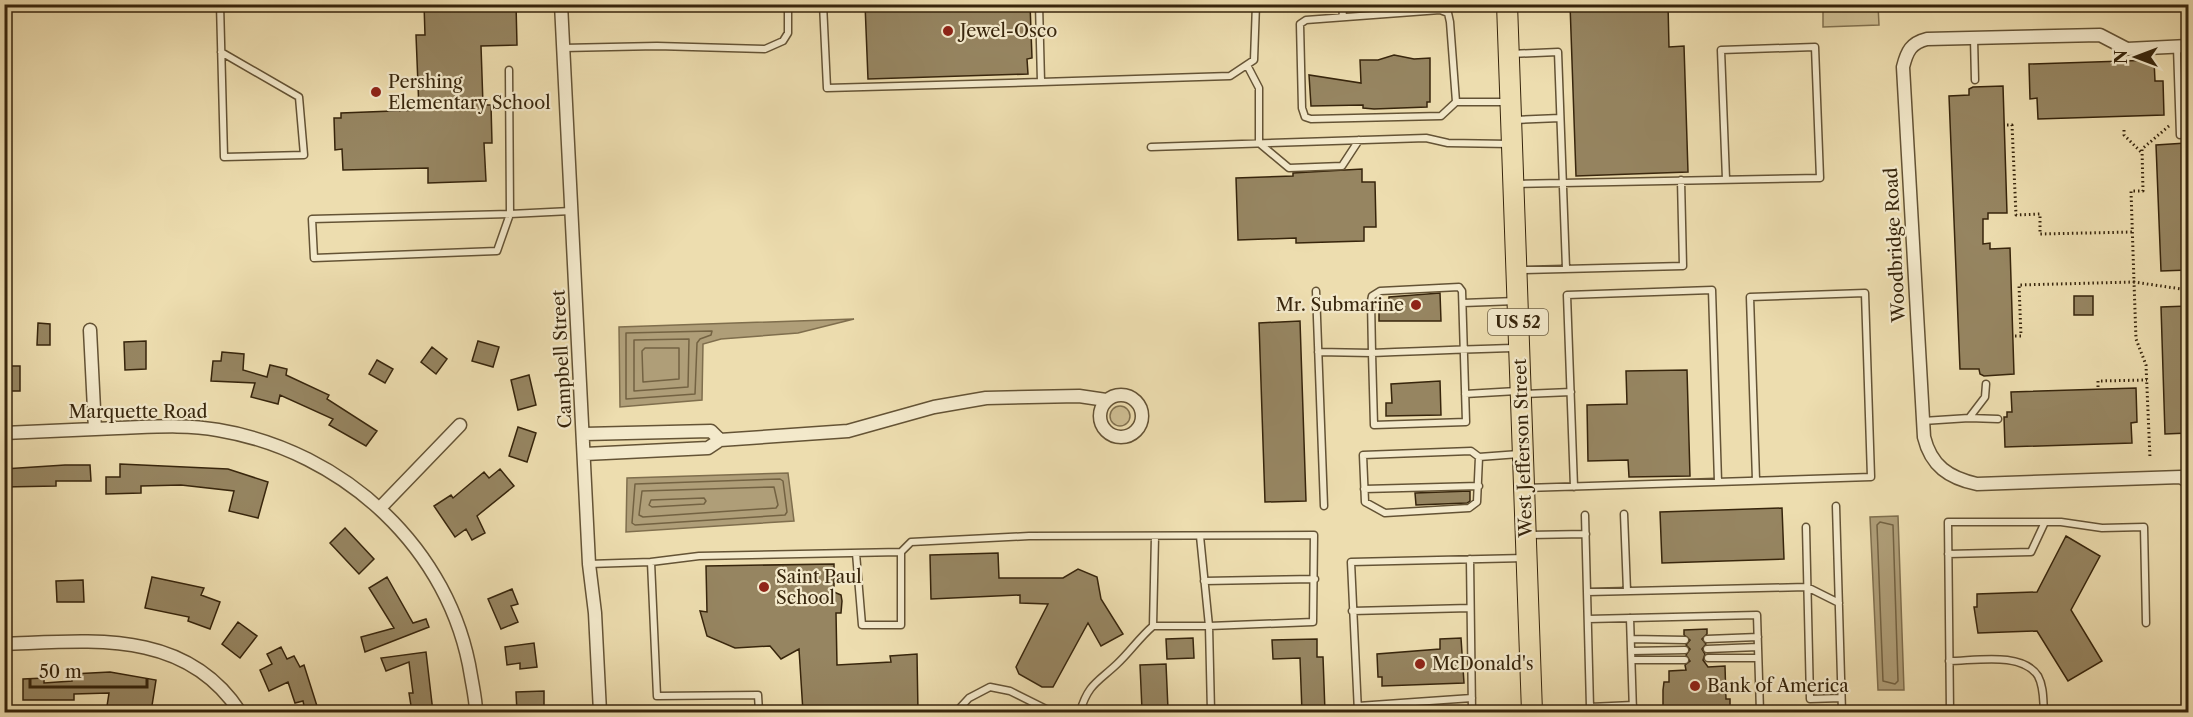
<svg xmlns="http://www.w3.org/2000/svg" width="2193" height="717" font-family="'Libre Caslon Text',serif">
	<style>
		.green { fill: #cebe93; stroke: #827250; stroke-width: 1.5 }
		.water { fill: #af9e78; stroke: #7f6e4d; stroke-width: 1.5 }
		.lines { fill: none; stroke-linecap: round; stroke-linejoin: round }
		.shore { stroke: #736242; stroke-width: 1.5 }
		.building { fill: #968561; stroke: #37250c; stroke-width: 1.5 }
		.service-casing { stroke: #645335; stroke-width: 9 }
		.minor-casing { stroke: #645335; stroke-width: 15 }
		.primary-casing { stroke: #37250c; stroke-width: 22 }
		.path { stroke: #37250c; stroke-width: 3; stroke-dasharray: 1.5 3; stroke-linecap: butt }
		.service { stroke: #f3e9cb; stroke-width: 6 }
		.minor { stroke: #f3e9cb; stroke-width: 12 }
		.primary { stroke: #edddaf; stroke-width: 20 }
		.poi-dot { fill: #8f2418; stroke: #f3e9cb; stroke-width: 2 }
		.labels { text-anchor: middle; dominant-baseline: central; stroke-width: 4.5; stroke-linejoin: round; paint-order: stroke }
		.shield { fill: #f3e9cb; stroke: #6f6045; stroke-width: 1.5 }
		.shield-label { font-size: 16px; font-weight: bold; fill: #37250c }
		.poi-label { font-size: 18px; fill: #37250c; stroke: #f3e9cb; text-anchor: start }
		.street-label { font-size: 18px; fill: #37250c; stroke: #f3e9cb }
	</style>
	<rect width="100%" height="100%" fill="#edddaf"/>
	<filter id="stains"><feTurbulence type="fractalNoise" baseFrequency=".00333" numOctaves="4"/><feColorMatrix values="0 0 0 0 .2 0 0 0 0 .09 0 0 0 0 .02 0 0 0 .5 -.17"/></filter>
	<radialGradient id="worn" r=".72"><stop offset=".6" stop-color="#630" stop-opacity="0"/><stop offset="1" stop-color="#630" stop-opacity=".3"/></radialGradient>
	<path class="green" d="M1823,5H1878L1879,25L1823,27Z
		M1110 416a10 10 0 1 1 20 0a10 10 0 1 1-20 0Z
		M4,660H7L10,712H5Z"/>
	<path class="water" d="M854,319L798,333L721,339L703,344L702,400L620,407L619,327Z
		M788,473L794,521L626,532L627,478Z
		M1898,516L1904,690H1878L1870,517Z"/>
	<g class="lines">
		<path class="shore" d="M712,331L711,335L700,339L697,343L695,394L626,399V333Z
			M689,339L688,387L634,391V340Z
			M645,348H679V379L643,382L642,351Z
			M780,479L783,481L787,512L785,515L635,525L632,523L635,484Z
			M774,487L778,505L776,508L643,517L639,515L642,491Z
			M704,498L706,501L704,504L652,507L649,505L651,500Z
			M1880,522L1893,525L1898,681L1895,684L1883,681L1877,525Z"/>
	</g>
	<path class="building" d="M424,4H516L517,45L481,46L483,105H491L492,143H484L486,181L428,183V168L343,170L342,149L335,150L334,118H341V113L419,110L416,35H425Z
		M865,4H1030L1032,58L1027,59L1028,74L868,79Z
		M1570,4H1668L1669,47L1684,46L1688,172L1576,176Z
		M1394,55L1414,59L1430,58V102H1427V107L1374,109L1363,108V105L1311,106L1309,75L1361,83L1360,60H1378Z
		M2154,60L2155,81H2163L2164,115L2038,119L2037,98L2030,99L2029,64Z
		M2003,86L2007,213H1988V219H1983V244L1990,243V249L2010,248L2014,374L1984,376L1980,374L1979,369H1960L1949,96L1969,95V89L1973,87Z
		M2186,143L2188,145V270L2161,271L2156,145Z
		M1362,169V182H1375L1376,227H1364V241L1296,243V238L1238,240L1236,178L1293,176V173Z
		M1440,293L1441,321H1379V308H1389V297Z
		M2074,296H2093V315H2074Z
		M2188,306V433L2165,434L2161,307Z
		M1300,321L1306,501L1265,502L1259,323Z
		M38,323L50,324V345H37Z
		M146,341V369L125,370L124,342Z
		M478,341L499,347L493,367L472,361Z
		M432,347L447,359L436,374L421,362Z
		M222,352L244,354L243,370L267,377L270,365L287,369L286,375L329,395L327,399L377,431L366,446L329,425L333,419L280,395L278,404L251,397L255,383L211,381L213,361H221Z
		M377,360L393,369L385,383L369,374Z
		M4,366H20V391H4Z
		M1687,370L1690,476L1629,477L1628,460L1588,461L1587,405L1627,404L1626,371Z
		M529,375L536,405L518,410L511,380Z
		M1440,381L1441,415L1386,416V403H1392L1391,384Z
		M2136,388L2137,422L2131,423L2132,443L2005,447L2004,417H2007V412H2012L2011,392Z
		M518,427L536,433L527,462L509,456Z
		M120,464L228,469L268,482L258,518L229,511L234,491L181,485L141,486V493L106,494V477H120Z
		M65,465H90L91,481H56V486L4,487V469Z
		M500,469L514,486L477,516L485,533L472,540L466,529L455,537L434,506L451,495L453,498L484,472L489,478Z
		M1470,491V501L1467,503L1416,505L1415,493Z
		M1782,508L1784,559L1662,563L1660,512Z
		M345,528L374,559L359,574L330,543Z
		M2066,536L2100,556L2071,610L2102,661L2068,681L2037,631L1978,633L1974,607H1977V594L2037,592Z
		M998,553L999,578H1063L1078,569L1097,577L1101,599L1123,634L1101,646L1088,623L1053,687H1042L1019,674L1016,667L1048,604L1020,603V595L931,599L930,555Z
		M834,564V592L841,595L842,601L841,613H836L837,665L891,662L890,656L917,654L918,712H803L799,649L781,659L770,646L735,648L707,636L700,611L707,612L706,566Z
		M152,577L204,588L201,595L220,602L210,629L188,621L189,617L145,608Z
		M387,577L413,623L426,619L429,627L365,652L361,637L394,628L369,588Z
		M83,580L84,602H57L56,581Z
		M512,589L518,604L511,606L518,622L501,629L488,599Z
		M238,622L257,636L240,658L222,644Z
		M1707,629V634L1702,639L1706,644L1702,649L1705,654L1703,660L1708,667L1725,666L1726,699H1730V712H1663V690L1664,682H1669V671L1686,670L1685,665L1690,661L1686,655L1690,649L1686,645L1690,640L1684,635V630Z
		M1193,638L1194,658L1167,659L1166,639Z
		M1461,638L1464,683L1382,686V677H1378L1377,654L1440,649V639Z
		M1317,639V657H1323L1325,712H1302L1300,658L1273,659L1272,640Z
		M534,643L537,667L520,669V663L507,665L505,647Z
		M281,647L287,659L294,656L300,667L304,665L317,706L305,710L303,701L295,703L288,682L269,691L260,670L272,664L267,654Z
		M426,652L433,712H412L409,693H413L409,662L386,671L381,658Z
		M1166,664L1168,709L1142,710L1140,665Z
		M110,672L156,680L151,712L107,706L109,693L74,694V700H23V679L44,678V683L72,681V674Z
		M544,691V712H517L516,692Z"/>
	<g class="lines">
		<g class="service-casing">
			<path id="service" d="M220,4L224,157L304,155L299,97L221,52
				M823,4L827,88L1041,82
				M1039,4L1041,82L1230,76L1254,60L1256,4
				M1342,4L1343,17
				M1974,38L1975,80
				M2177,47L2180,135
				M563,48L657,46L765,49L783,41L788,33V4
				M1511,54L1558,52L1566,268
				M1247,65L1259,88V143L1289,168L1342,166L1359,140
				M509,70L510,214L571,211
				M1456,102L1441,116L1311,119L1305,117L1302,108L1300,24L1306,20L1440,10L1448,13L1450,22L1456,102H1508
				M1515,120L1560,118
				M1151,147L1426,138L1448,143L1510,144
				M1515,184L1820,178L1815,47L1721,50L1726,179
				M510,214L497,251L314,258L312,219Z
				M1521,270L1683,266L1681,180
				M1316,291L1324,506
				M1463,303L1516,301
				M1318,352L1372,353L1371,301L1372,296L1380,291L1459,287L1462,291L1466,422L1374,425L1372,353C1420,351 1469,349 1517,348
				M1465,394L1517,391
				M1524,394L1571,392
				M1969,418L1998,419
				M1923,421L1969,418L1985,397L1986,384
				M1479,457L1477,502L1469,508L1385,513L1365,502L1363,455L1471,451L1479,457L1519,454
				M1574,487L1567,295L1712,290L1718,482
				M1525,488L1871,477L1865,293L1750,297L1756,480
				M1364,489L1479,486
				M1836,506L1842,712
				M1624,514L1627,591
				M1585,515L1590,707L1633,705
				M1806,527L1810,699L1841,698
				M1529,535L1586,534
				M1155,536L1153,626H1209L1211,712
				M901,552L911,542L1029,536L1314,535L1313,622L1209,626L1200,536
				M1948,554L2031,552L2045,522
				M1470,559L1472,712
				M651,562L699,556L901,552V625H862L856,553
				M589,564L651,562L657,696L758,695L759,712
				M1204,581L1315,579
				M1587,592L1807,587L1839,603
				M1352,611L1470,608
				M1630,618L1633,712
				M1588,619L1757,615L1760,712
				M1631,639L1685,640
				M1707,639L1758,637
				M1707,649L1758,647
				M1631,651L1685,650
				M1708,658H1758
				M1632,660H1685
				M1949,661C1974,661 2022,651 2038,676C2044,687 2043,700 2044,712
				M1358,706L1472,698
				M956,712L969,698L990,687L1010,691L1052,712
				M1080,712C1088,684 1098,682 1117,664C1130,652 1139,638 1153,626
				M1358,712L1351,562L1525,558
				M1950,712L1948,522H2061L2102,528L2144,527L2146,623"/>
		</g>
		<g class="minor-casing">
			<path id="minor" d="M561,4L589,564L595,613L600,712
				M2188,46L2127,49L2100,35L1927,39C1911,43 1907,51 1903,67L1924,437C1931,466 1949,478 1977,484L2181,477L2188,482
				M90,330L95,429
				M1100 416a21 21 0 1 1 42 0a21 21 0 1 1-42 0Z
				M4,433C42,431 80,430 118,428C151,427 185,424 218,430C344,451 451,549 471,676C473,688 476,701 476,712
				M584,434L711,431L720,440
				M585,454L708,448L720,440L848,431L934,407L986,398L1079,396L1106,400
				M380,508L460,425
				M4,644C91,641 185,628 240,712"/>
		</g>
		<g class="primary-casing">
			<path id="primary" d="M1507,4L1532,712"/>
		</g>
		<path class="path" d="M2007,125H2012L2016,215L2040,214V234L2133,232
			M2169,126L2142,149L2143,191H2131L2134,282L2188,290
			M2124,130V135L2142,153
			M2015,336H2021L2019,285L2134,282L2136,339L2146,365L2150,458
			M2098,387V381L2147,380"/>
		<use href="#service" class="service"/>
		<use href="#minor" class="minor"/>
		<use href="#primary" class="primary"/>
	</g>
	<g class="poi-dot">
		<circle cx="948" cy="31" r="6"/>
		<circle cx="376" cy="92" r="6"/>
		<circle cx="1416" cy="305" r="6"/>
		<circle cx="764" cy="587" r="6"/>
		<circle cx="1420" cy="664" r="6"/>
		<circle cx="1695" cy="686" r="6"/>
	</g>
	<g class="labels">
		<rect class="shield" x="1488" y="309" width="60" height="26" rx="4.5"/>
		<g class="shield-label">
			<text x="1518" y="322">US 52</text>
		</g>
		<g class="poi-label">
			<text x="960" y="31">Jewel-Osco</text>
			<text x="388" y="82">Pershing<tspan x="388" dy="21">Elementary School</tspan></text>
			<text x="1404" y="305" text-anchor="end">Mr. Submarine</text>
			<text x="776" y="577">Saint Paul<tspan x="776" dy="21">School</tspan></text>
			<text x="1432" y="664">McDonald's</text>
			<text x="1707" y="686">Bank of America</text>
		</g>
		<g class="street-label">
			<text transform="translate(1895 245) rotate(-93)">Woodbridge Road</text>
			<text transform="translate(562 359) rotate(-93)">Campbell Street</text>
			<text x="138" y="412">Marquette Road</text>
			<text transform="translate(1523 448) rotate(-92)">West Jefferson Street</text>
		</g>
	</g>
	<rect width="2193" height="717" fill="none" stroke="#edddaf" stroke-width="24"/>
	<rect x="6" y="6" width="2181" height="705" fill="none" stroke="#37250c" stroke-width="3"/>
	<rect x="12" y="12" width="2169" height="693" fill="none" stroke="#37250c" stroke-width="1.5"/>
	<g transform="translate(2136 57) rotate(270)" stroke="#f3e9cb" stroke-width="4.5" paint-order="stroke">
	<path d="M0-4.5L10 22L0 15L-10 22Z" fill="#37250c"/>
	<text y="-9" font-size="16" font-weight="bold" text-anchor="middle" fill="#37250c">N</text>
	</g>
	<path d="M30 678v9h117v-9" fill="none" stroke="#37250c" stroke-width="3"/>
	<text x="39" y="678" font-size="18" fill="#37250c" stroke="#f3e9cb" stroke-width="4.5" paint-order="stroke">50 m</text>
	<rect width="100%" height="100%" filter="url(#stains)"/>
	<rect width="100%" height="100%" fill="url(#worn)"/>
</svg>
